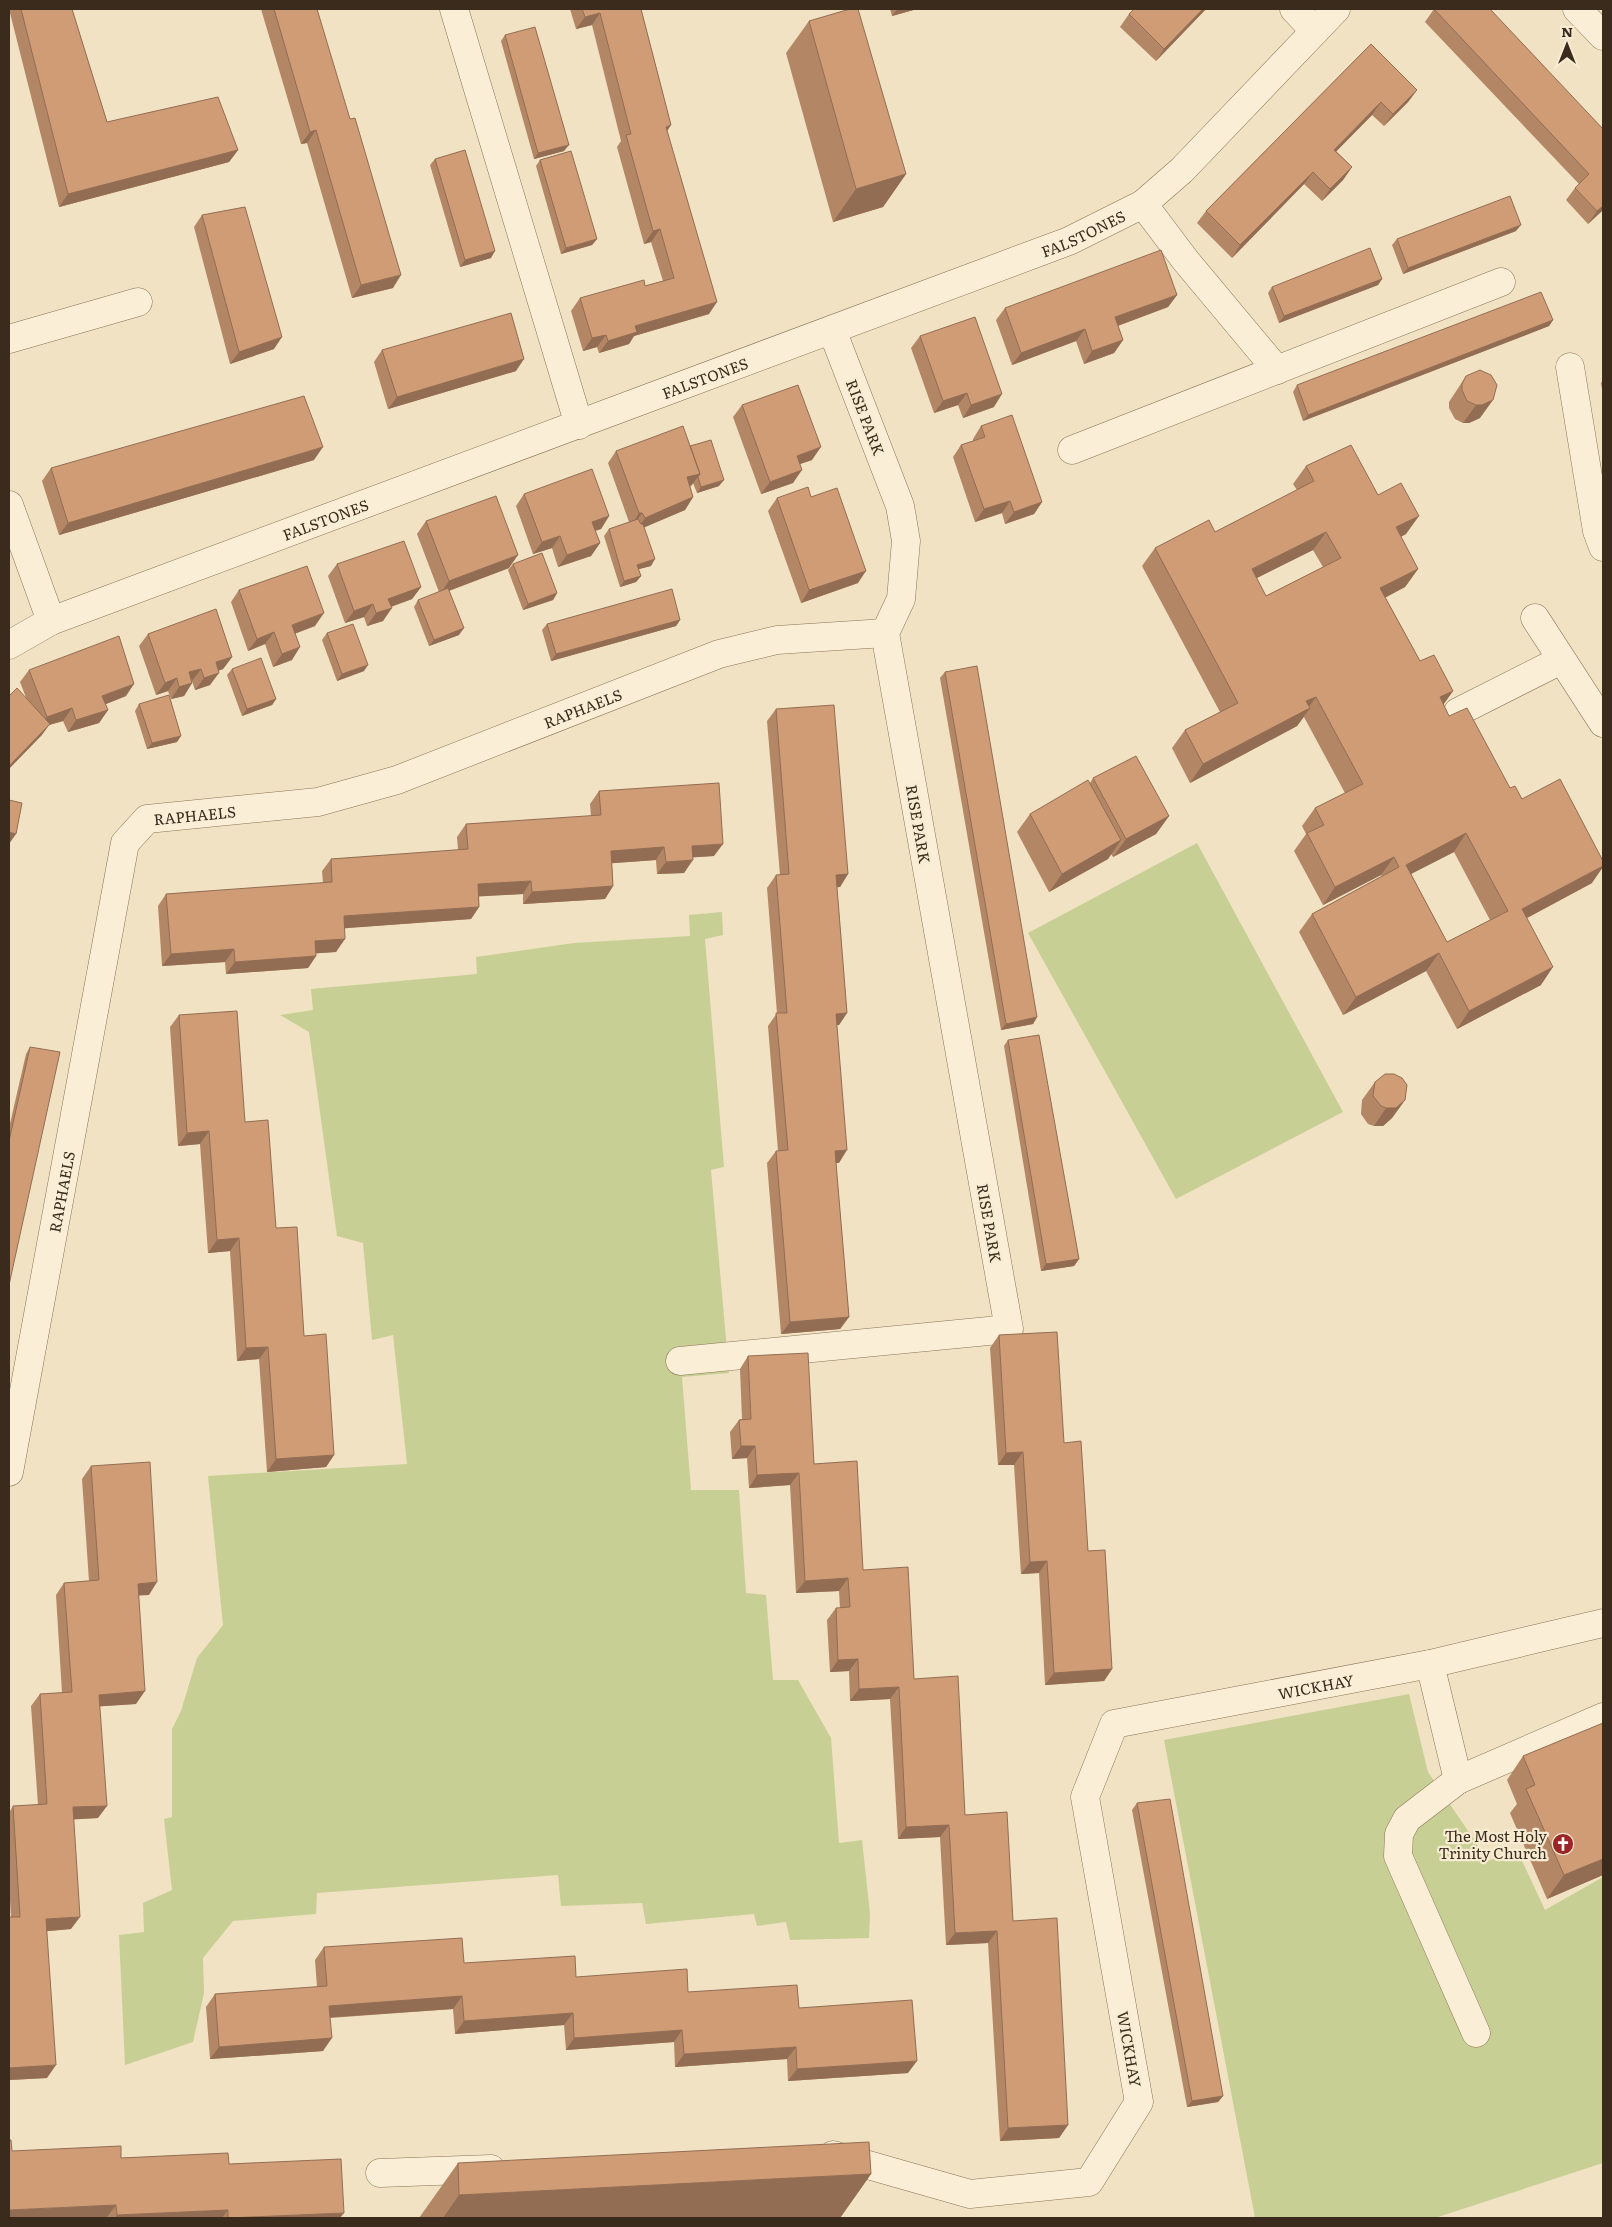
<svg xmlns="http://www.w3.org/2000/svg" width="1612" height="2227" font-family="Literata,serif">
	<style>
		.green { fill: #c8cf95 }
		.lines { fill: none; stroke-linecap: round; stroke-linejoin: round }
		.minor-casing { stroke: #8b7358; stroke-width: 29 }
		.minor { stroke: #faefd6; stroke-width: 28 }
		.wall { fill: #b38665; fill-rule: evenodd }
		.shaded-wall { fill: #926d53 }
		.building { fill: #d09c76; stroke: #926d53; fill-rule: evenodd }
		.labels { text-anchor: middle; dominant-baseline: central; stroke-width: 4.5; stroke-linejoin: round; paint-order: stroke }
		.street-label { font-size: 15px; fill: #3a2b1d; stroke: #f7ecd2 }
		.poi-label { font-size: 15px; fill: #3a2b1d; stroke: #f7ecd2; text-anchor: end }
	</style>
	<rect width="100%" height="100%" fill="#f0e2c2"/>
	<path class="green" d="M1197,843L1343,1112L1176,1199L1028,933Z
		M722,912L723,935L705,939L724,1167L711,1170L729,1373L682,1377L691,1490H739L746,1593L766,1595L773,1680H798L831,1738L839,1843L862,1840L870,1914L869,1938L790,1940L786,1922L757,1926L754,1914L646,1924L642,1903L561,1906L558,1875L317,1893L316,1914L233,1921L203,1958L204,1993L193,2042L125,2065L119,1935L144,1932L143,1903L172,1890L164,1819L172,1817V1729L181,1711L197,1658L223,1625L208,1476L407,1464L393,1335L372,1340L363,1243L337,1236L309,1032L280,1015L313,1010L311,989L477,974L476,957L574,943L690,936L689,915Z
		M1409,1694L1428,1772L1477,1844L1485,1862L1517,1850L1545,1910L1603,1877V2163L1435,2218H1255L1164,1740Z"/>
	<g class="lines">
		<g class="minor-casing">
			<g id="minor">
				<path d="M454,9L579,425"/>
				<path d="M1294,9L1315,31"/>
				<path d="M1577,9L1603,36"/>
				<path d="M1143,204L1186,261L1277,370"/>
				<path d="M9,339L138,302"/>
				<path d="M1570,367L1597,531L1603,547"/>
				<path d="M1072,450L1501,282"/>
				<path d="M9,505L51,621"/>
				<path d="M1535,618L1603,723"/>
				<path id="s1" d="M9,645L51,621L1069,241L1143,204L1182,170L1336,9"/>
				<path d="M1458,712L1561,660"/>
				<path d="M680,1361L1009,1329L885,633L901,599L906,541L900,506L832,330"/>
				<path id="s2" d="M9,1472L125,843L147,819L318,802L397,780L719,654L777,640L885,633"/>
				<path d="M1430,1664L1458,1780L1603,1717"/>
				<path d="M1458,1780L1407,1819L1399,1834L1398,1856L1476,2033"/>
				<path id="s3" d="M833,2155L970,2194L1089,2182L1139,2102L1085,1797L1114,1724L1430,1664L1603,1623"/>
				<path d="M380,2173L491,2169"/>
			</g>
		</g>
		<use href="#minor" class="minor"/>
	</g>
	<path class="wall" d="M9,9H72L107,122L238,150L229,162L59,207Z
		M261,9H317L393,288L352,298L307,143L301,144Z
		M570,9H641L671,125L667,131L709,314L634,336L629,344L599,353L597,347L583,351L571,311L580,298L645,286L663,281L651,242L644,244L617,147L621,141L592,25L576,29Z
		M890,9H917L892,16Z
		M1134,9H1206L1156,61L1120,27L1129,14Z
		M1434,9L1603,129V212L1602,211L1588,224L1566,200L1575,188L1579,184L1425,22Z
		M809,21L906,174L883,207L833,222L786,53Z
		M505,35L564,151L534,159L501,41Z
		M1371,44L1417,90L1408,102L1384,126L1372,115L1336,151L1352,167L1343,180L1322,201L1304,184L1232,258L1197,223L1206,211Z
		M435,159L491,258L460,267L430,165Z
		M540,160L597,239L592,245L561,254L536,166Z
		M202,215L274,349L230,364L194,227Z
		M1516,231L1403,274L1392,245L1397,239Z
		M1382,279L1378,285L1279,323L1268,293L1272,287Z
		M1177,295L1168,307L1118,326L1123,340L1114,353L1084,364L1076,341L1012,365L996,320L1005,308Z
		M1553,320L1549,326L1303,421L1293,392L1297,385Z
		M920,336L994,407L963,418L958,405L934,413L911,348Z
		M382,350L516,371L388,409L374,362Z
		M1466,376L1480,418L1469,423H1463L1455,419L1449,408V402Z
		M1603,380V395L1601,383Z
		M742,405L812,460L800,464L793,483L761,494L733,417Z
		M981,426L1042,502L1034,514L1005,524L1002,513L975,522L953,457L961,445L973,441V439Z
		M690,446L719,486L697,493L693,483L690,486L693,497L685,510L644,527L651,566L638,569L641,576L636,582L620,587L604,536L609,529L629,522L608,463L616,451Z
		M314,460L59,535L42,481L51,468Z
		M1306,466L1378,495L1406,534L1401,537L1418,569L1405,587L1385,597L1420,661L1453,691L1443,705L1449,716L1510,788L1522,799L1592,883L1527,918L1541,985L1457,1029L1426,971L1343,1015L1299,932L1312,914L1382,876L1381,875L1323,905L1294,851L1306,834L1302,826L1315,808L1345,793L1304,717L1297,726L1190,783L1172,748L1185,730L1220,712L1142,566L1155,548L1215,532L1297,490L1293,484ZM1313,550L1323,567L1266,596L1256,578ZM1454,852L1490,920L1447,942L1411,874Z
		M524,494L609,516L601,529L595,531L600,543L591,556L558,567L552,548L533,554L516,506Z
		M811,497L858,583L801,603L768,511L777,498Z
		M426,521L509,568L449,591L459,635L429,646L414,607L418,600L439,592L417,534Z
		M337,564L421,587L412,599L391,607L383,621L367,626L364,617L345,623L328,576Z
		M513,564L557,593L553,600L523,610L508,570Z
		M239,590L315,626L295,633L292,660L273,667L265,644L248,651L231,602Z
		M680,620L676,626L551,661L542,630L547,624Z
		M327,633L364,671L337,681L322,640Z
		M148,634L232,657L223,669L218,671L210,685L195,690L192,681V683L184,696L171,699L168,691L156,695L139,646Z
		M232,669L276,699L272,705L242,716L227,675Z
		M29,670L126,696L105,704L108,710L99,723L68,732L63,721L49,725L41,736L20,682Z
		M945,672L1037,1017L1033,1024L1001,1030L940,678Z
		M139,704L177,742L147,749L135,711Z
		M776,709L848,874L840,887H837L847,1013L839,1025H837L839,1163H836L849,1317L840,1329L781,1334L767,1163L776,1151H778L768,1026L777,1013L767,888L776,875H780L767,721Z
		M1093,778L1169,816L1156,834L1113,857L1111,854L1108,859L1049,892L1017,832L1030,814L1090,783Z
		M599,791L714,856L693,857L684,873L657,874L656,860L612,863L613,886L605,899L523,904V894L479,896V907L471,919L344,928L336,952L316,953V956L308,968L226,974L225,962L162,966L158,906L166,894L323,883L322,871L331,859L458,850L457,837L466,824L591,816L590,804Z
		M179,1015L245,1122L276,1228L334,1455L326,1467L267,1472L259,1359L237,1361L230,1251L208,1253L200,1144L178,1146L170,1027Z
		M1008,1040L1079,1259L1074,1266L1041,1271L1004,1046Z
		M30,1047L9,1285V1128L26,1054Z
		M1375,1082L1405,1100L1392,1118L1383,1126H1374L1368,1124L1361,1114L1362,1100Z
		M999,1335L1064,1443L1088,1551L1112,1669L1104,1681L1045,1685L1039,1573L1021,1574L1014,1465H998L990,1348Z
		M748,1356L814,1464L914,1679L965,1815L1013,1921L1068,2125L1059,2138L1000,2141L988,1943L946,1945L940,1837L898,1839L890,1699L850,1701L849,1671L830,1672L827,1620L836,1608H840L839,1591L796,1593L790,1485L749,1488L747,1458L732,1459L730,1432L739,1420L742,1419L740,1369Z
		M91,1466L149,1595H139L136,1704L100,1706L98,1818L74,1819L71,1929L47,1931V2078L9,2080V1917H11L9,1884V1813L13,1806L38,1805L31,1706L40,1694L62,1693L56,1595L64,1583L89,1581L82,1479Z
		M1523,1756L1603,1875L1547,1899L1510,1813L1517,1804L1507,1780Z
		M1137,1803L1223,2096L1218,2102L1187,2107L1132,1810Z
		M324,1947L464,1963L576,1977L799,2008L908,2073L788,2081L787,2059L675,2067L674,2042L566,2050L564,2025L455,2034L453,2009L330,2018L323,2051L210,2059L206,2007L215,1994L317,1987L315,1960Z
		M12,2151L121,2158L229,2164L340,2218H108L107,2217Z
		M458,2163L871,2174L840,2218H419Z"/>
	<path class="shaded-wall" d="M897,9H917L892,16Z
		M1203,9H1206L1156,61L1164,49Z
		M600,13L592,25L576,29L585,17Z
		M1417,90L1408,102L1384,126L1393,114Z
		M1381,102L1372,115L1326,162L1334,150Z
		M671,125L662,138L666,127Z
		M316,130L307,143L301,144L310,132Z
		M569,145L564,151L534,159L538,153Z
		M238,150L229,162L59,207L68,194Z
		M1352,167L1343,180L1322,201L1330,189Z
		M1313,172L1304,184L1232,258L1240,245Z
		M906,174L883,207L833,222L856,189Z
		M1603,206V210L1602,211L1588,224L1597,211Z
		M1521,225L1516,231L1403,274L1408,268Z
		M660,229L651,242L644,244L653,231Z
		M597,239L592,245L561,254L566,248Z
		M495,251L491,258L460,267L465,260Z
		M401,275L393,288L352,298L361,285Z
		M1382,279L1378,285L1279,323L1284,316Z
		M1177,295L1168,307L1106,330L1115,317Z
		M717,302L709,314L634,336L629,344L599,353L608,341L635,326Z
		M1553,320L1549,326L1303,421L1308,415Z
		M1085,329L1076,341L1012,365L1021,353Z
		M606,335L597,347L583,351L592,338Z
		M282,337L274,349L230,364L239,352Z
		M1123,340L1114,353L1084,364L1092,351Z
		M524,359L516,371L388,409L397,397Z
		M967,393L958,405L934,413L943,401Z
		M1002,394L994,407L963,418L971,405Z
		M1493,400L1480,418L1469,423H1463L1476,405Z
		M323,447L314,460L59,535L68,523Z
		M821,447L812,460L788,468L797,456Z
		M802,470L793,483L761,494L770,482Z
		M700,474L691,486L678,490L687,477Z
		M724,480L719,486L697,493L701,487Z
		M693,497L685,510L636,531L645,518Z
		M1010,501L1002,513L975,522L984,509Z
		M1042,502L1034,514L1005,524L1014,512Z
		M639,513H642L634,525L631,526Z
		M609,516L601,529L584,534L592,522Z
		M1419,516L1406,534L1383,545L1396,527Z
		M1326,532L1313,550L1239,587L1252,569Z
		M560,536L552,548L533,554L542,542Z
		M600,543L591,556L558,567L567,555Z
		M518,555L509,568L440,594L449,581Z
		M655,559L651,566L632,571L637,565Z
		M1418,569L1405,587L1368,607L1380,588Z
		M866,571L858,583L801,603L809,590Z
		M641,576L636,582L620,587L624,581Z
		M421,587L412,599L379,611L388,599Z
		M557,593L553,600L523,610L528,604Z
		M373,604L364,617L345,623L354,611Z
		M392,608L383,621L367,626L376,613Z
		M324,613L315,626L284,638L292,625Z
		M680,620L676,626L551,661L556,654Z
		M464,628L459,635L429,646L434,640Z
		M274,632L265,644L248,651L257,639Z
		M300,647L292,660L273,667L282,654Z
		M232,657L223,669L207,674L216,662Z
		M368,665L364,671L337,681L342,674Z
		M201,669L192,681L189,672Z
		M219,673L210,685L195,690L204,678Z
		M177,678L168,691L156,695L165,683Z
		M192,683L184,696L171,699L179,687Z
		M134,684L126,696L94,709L102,696Z
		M1453,691L1440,709V697Z
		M1316,697L1307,709L1310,708L1297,726L1190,783L1203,764L1306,701Z
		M276,699L272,705L242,716L247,709Z
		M72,708L63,721L49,725L41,736L9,769V766L38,729L47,717Z
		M108,710L99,723L68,732L76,720Z
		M181,736L177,742L147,749L152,743Z
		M1169,816L1156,834L1113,857L1126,839Z
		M9,832L16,834L9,844Z
		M1466,833L1454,852L1393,883L1406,865Z
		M1121,840L1108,859L1049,892L1062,874Z
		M723,844L714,856L684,858L692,846Z
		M664,847L656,860L602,864L611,851Z
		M1394,857L1381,875L1323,905L1335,887Z
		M693,860L684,873L657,874L666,862Z
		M1603,866V867L1592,883L1510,927L1522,909Z
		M848,874L840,887L827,888L836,875Z
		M531,881L523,894L469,897L478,884Z
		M613,886L605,899L523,904L532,892Z
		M479,907L471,919L335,929L344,916Z
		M345,939L336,952L307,954L315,941Z
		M234,949L225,962L162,966L171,954Z
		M1439,953L1426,971L1343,1015L1356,997Z
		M316,956L308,968L226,974L235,962Z
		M1553,967L1541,985L1457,1029L1469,1011Z
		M847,1013L839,1025L827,1026L836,1014Z
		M1037,1017L1033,1024L1001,1030L1006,1024Z
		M1405,1100L1392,1118L1383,1126H1374L1386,1108Z
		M209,1131L200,1144L178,1146L187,1133Z
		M847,1150L839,1163H827L835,1151Z
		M239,1238L230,1251L208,1253L217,1240Z
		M1079,1259L1074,1266L1041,1271L1046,1264Z
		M849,1317L840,1329L781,1334L790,1322Z
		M268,1347L259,1359L237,1361L246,1348Z
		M741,1446H755L747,1458L732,1459Z
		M1023,1452L1014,1465H998L1006,1453Z
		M334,1455L326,1467L267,1472L276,1459Z
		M799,1473L790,1485L749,1488L757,1475Z
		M1047,1561L1039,1573L1021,1574L1030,1562Z
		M848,1578L839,1591L796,1593L805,1581Z
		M157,1582L149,1595L130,1596L138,1584Z
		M858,1659L849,1671L830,1672L838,1660Z
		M1112,1669L1104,1681L1045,1685L1054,1673Z
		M899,1687L890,1699L850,1701L859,1689Z
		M145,1691L136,1704L91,1707L99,1695Z
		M107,1806L98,1818L64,1820L73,1807Z
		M949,1825L940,1837L898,1839L906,1827Z
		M1603,1859V1875L1547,1899L1564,1875Z
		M80,1917L71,1929L38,1932L46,1919Z
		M997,1931L988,1943L946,1945L955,1933Z
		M462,1996L453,2009L321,2018L329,2006Z
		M573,2013L564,2025L455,2034L464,2021Z
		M682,2030L674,2042L566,2050L574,2038Z
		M332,2038L323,2051L210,2059L219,2047Z
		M796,2047L787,2059L675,2067L684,2054Z
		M917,2061L908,2073L788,2081L797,2069Z
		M56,2065L47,2078L9,2080V2068Z
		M1223,2096L1218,2102L1187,2107L1192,2101Z
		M1068,2125L1059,2138L1000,2141L1008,2128Z
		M871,2174L840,2218H443L459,2195Z
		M116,2205L107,2217L86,2218H9V2210Z
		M228,2210L222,2218H115L117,2215Z
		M344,2213L340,2218H228Z"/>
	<path class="building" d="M21,9H72L107,122L218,97L238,150L68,194Z
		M274,9H317L350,119L355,118L401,275L361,285L316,130L310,132Z
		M582,9H641L671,125L666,127L717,302L635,326L637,332L608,341L606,335L592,338L580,298L644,280L645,286L674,278L660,229L653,231L626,135L631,134L600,13L585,17Z
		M850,9H858L906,174L856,189L809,21Z
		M1134,9H1203L1164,49L1129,14Z
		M1434,9H1490L1603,129V206L1597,211L1575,188L1589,174Z
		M535,27L569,145L538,153L505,35Z
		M1371,44L1417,90L1393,114L1381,102L1334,150L1352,167L1330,189L1313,172L1240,245L1206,211Z
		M465,150L495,251L465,260L435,159Z
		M571,151L597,239L566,248L540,160Z
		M1510,196L1521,225L1408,268L1397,239Z
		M245,207L282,337L239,352L202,215Z
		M1370,248L1382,279L1284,316L1272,287Z
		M1161,250L1177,295L1115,317L1123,340L1092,351L1085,329L1021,353L1005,308Z
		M1541,292L1553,320L1308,415L1297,385Z
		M511,313L524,359L397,397L382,350Z
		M975,317L1002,394L971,405L967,393L943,401L920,336Z
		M1480,370L1491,375L1497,385L1493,400L1482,405H1476L1467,401L1462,390V384L1466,376Z
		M798,385L821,447L797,456L802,470L770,482L742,405Z
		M304,396L323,447L68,523L51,468Z
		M1012,415L1042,502L1014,512L1010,501L984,509L961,445L985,437L981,426Z
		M683,426L700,474L687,477L693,497L645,518L642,513H639L616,451Z
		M711,440L724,480L701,487L698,477L700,474L690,446Z
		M1351,445L1378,495L1401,483L1419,516L1396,527L1418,569L1380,588L1420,661L1434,655L1453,691L1440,697L1449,716L1467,708L1510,788L1515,786L1522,799L1560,779L1603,861V866L1522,909L1553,967L1469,1011L1439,953L1356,997L1312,914L1399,867L1394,857L1335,887L1307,833L1324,825L1315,808L1363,784L1316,697L1306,701L1310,708L1203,764L1185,730L1238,703L1155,548L1209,520L1215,532L1314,481L1306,466ZM1326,532L1341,558L1266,596L1252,569ZM1466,833L1508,911L1447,942L1406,865Z
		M592,469L609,516L592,522L600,543L567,555L560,536L542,542L524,494Z
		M808,487L811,497L837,488L866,571L809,590L777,498Z
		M496,496L518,555L449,581L426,521Z
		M638,519L641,524H643L655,559L637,565L641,576L624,581L609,529Z
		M404,541L421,587L388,599L392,608L376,613L373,604L354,611L337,564Z
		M542,553L557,593L528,604L513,564Z
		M307,566L324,613L292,625L300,647L282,654L274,632L257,639L239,590Z
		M448,588L464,628L434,640L418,600Z
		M672,589L680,620L556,654L547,624Z
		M216,609L232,657L216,662L219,673L204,678L201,669L189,672L192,683L179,687L177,678L165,683L148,634Z
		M353,624L368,665L342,674L327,633Z
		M119,636L134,684L102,696L108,710L76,720L72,708L47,717L29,670Z
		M261,658L276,699L247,709L232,669Z
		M977,666L1037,1017L1006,1024L945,672Z
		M17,688L50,724L9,766V696Z
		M169,695L181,736L152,743L139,704Z
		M834,705L848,874L836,875L847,1013L836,1014L847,1150L835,1151L849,1317L790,1322L776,1151L788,1150L776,1013H787L776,875L789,874L776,709Z
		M1136,756L1169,816L1126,839L1093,778Z
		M1088,780L1121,840L1062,874L1030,814Z
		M719,783L723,844L692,846L693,860L666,862L664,847L611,851L613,886L532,892L531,881L478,884L479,907L344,916L345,939L315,941L316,956L235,962L234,949L171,954L166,894L332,882L331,859L468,849L466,824L601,815L599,791Z
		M9,800L22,803L16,834L9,832Z
		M237,1011L245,1122L268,1120L276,1228L297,1227L304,1336L326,1334L334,1455L276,1459L268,1347L246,1348L239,1238L217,1240L209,1131L187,1133L179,1015Z
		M1039,1035L1079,1259L1046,1264L1008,1040Z
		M30,1047L60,1052L9,1285V1141Z
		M1385,1074H1394L1402,1078L1407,1085L1405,1100L1396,1108H1386L1381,1106L1373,1096L1375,1082Z
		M1057,1332L1064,1443L1081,1441L1088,1551L1105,1550L1112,1669L1054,1673L1047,1561L1030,1562L1023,1452L1006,1453L999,1335Z
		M808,1353L814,1464L857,1461L863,1570L908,1567L914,1679L958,1676L965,1815L1007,1812L1013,1921L1057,1918L1068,2125L1008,2128L997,1931L955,1933L949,1825L906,1827L899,1687L859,1689L858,1659L838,1660L836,1608L850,1607L848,1578L805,1581L799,1473L757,1475L755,1446H741L739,1420L751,1419L748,1356Z
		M150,1462L157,1582L138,1584L145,1691L99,1695L107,1806L73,1807L80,1917L46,1919L56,2065L9,2068V1917H20L13,1806L47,1804L40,1694L72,1692L64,1583L99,1580L91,1466Z
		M1603,1723V1859L1564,1875L1526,1789L1535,1785L1523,1756Z
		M1170,1799L1223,2096L1192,2101L1137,1803Z
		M462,1938L464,1963L575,1956L576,1977L687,1969L688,1992L797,1985L799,2008L912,2000L917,2061L797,2069L796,2047L684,2054L682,2030L574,2038L573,2013L464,2021L462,1996L329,2006L332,2038L219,2047L215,1994L327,1986L324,1947Z
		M9,2140H11L12,2151L121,2146V2158L228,2153L229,2164L341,2159L344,2213L228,2218V2210L117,2215L116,2205L9,2210Z
		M869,2142L871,2174L459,2195L458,2163Z"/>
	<defs>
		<g id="church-disc" transform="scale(1.125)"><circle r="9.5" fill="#9c2626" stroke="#f7ecd2"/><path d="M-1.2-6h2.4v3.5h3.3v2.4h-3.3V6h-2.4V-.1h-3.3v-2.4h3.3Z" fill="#fff"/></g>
	</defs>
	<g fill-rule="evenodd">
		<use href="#church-disc" x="1563" y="1844"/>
	</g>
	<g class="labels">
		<g class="street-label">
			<text stroke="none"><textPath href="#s1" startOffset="1151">FALSTONES</textPath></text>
			<text stroke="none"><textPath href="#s1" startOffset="746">FALSTONES</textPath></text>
			<text transform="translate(866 417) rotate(69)">RISE PARK</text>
			<text stroke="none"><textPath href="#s1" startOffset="341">FALSTONES</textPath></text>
			<text stroke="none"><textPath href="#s2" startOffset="1125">RAPHAELS</textPath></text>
			<text stroke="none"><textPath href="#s2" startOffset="720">RAPHAELS</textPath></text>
			<text transform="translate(919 824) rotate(80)">RISE PARK</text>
			<text stroke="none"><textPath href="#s2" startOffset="285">RAPHAELS</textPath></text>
			<text transform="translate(990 1223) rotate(80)">RISE PARK</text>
			<text stroke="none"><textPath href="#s3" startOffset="950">WICKHAY</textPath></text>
			<text transform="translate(1130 2049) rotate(80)">WICKHAY</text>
		</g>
		<g class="poi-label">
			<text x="1547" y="1835">The Most Holy<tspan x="1547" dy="17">Trinity Church</tspan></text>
		</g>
	</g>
	<rect width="1612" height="2227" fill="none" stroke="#3a2b1d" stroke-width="20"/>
	<g transform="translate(1567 45)" stroke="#f7ecd2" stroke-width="4" paint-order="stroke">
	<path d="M0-4L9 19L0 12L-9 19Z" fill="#3a2b1d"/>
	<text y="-8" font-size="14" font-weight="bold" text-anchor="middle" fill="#3a2b1d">N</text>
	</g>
</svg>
